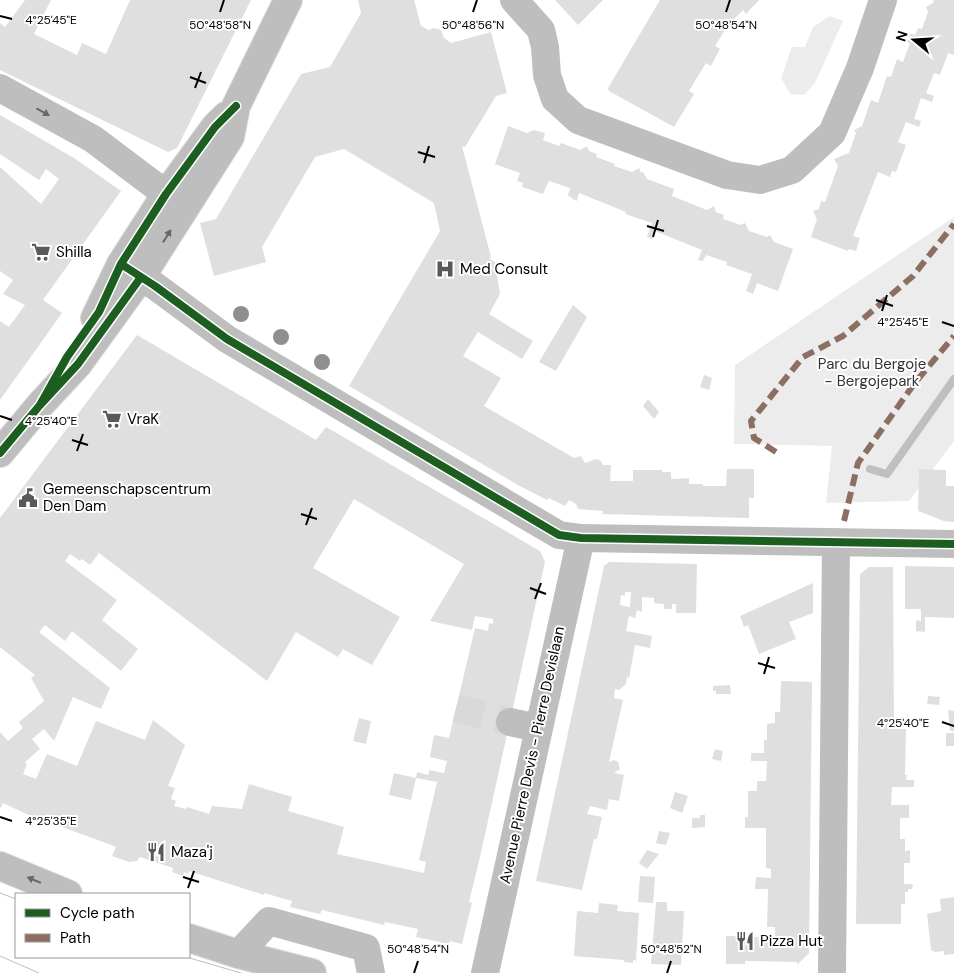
<svg xmlns="http://www.w3.org/2000/svg" width="954" height="973" font-family="'DM Sans',sans-serif">
	<style>
		.green { fill: #ececec }
		.lines { fill: none; stroke-linecap: round; stroke-linejoin: round }
		.stream { stroke: #bfbfbf; stroke-width: 8 }
		.building { fill: #dfdfdf; fill-rule: evenodd }
		.minor-tunnel { stroke: #d9d9d9; stroke-width: 28; stroke-dasharray: 28 14; stroke-linecap: butt }
		.major-casing { stroke: #dbdbdb; stroke-width: 30 }
		.minor { stroke: #bebebe; stroke-width: 28 }
		.major { stroke: #bebebe; stroke-width: 28 }
		.tram { stroke: #bebebe; stroke-width: 1 }
		.quiet { stroke: #8d6e63; stroke-width: 6; stroke-dasharray: 12 6; stroke-linecap: butt }
		.cycleway-casing { stroke: #fff; stroke-width: 11 }
		.cycleway { stroke: #1b5e20; stroke-width: 8 }
		.tree { fill: #8f8f8f }
		.oneway { fill: #686868 }
		.ticks { fill: none; stroke: #000; stroke-width: 2 }
		.labels { text-anchor: middle; dominant-baseline: central; stroke-width: 4; stroke-linejoin: round; paint-order: stroke }
		.poi-label { font-size: 15px; fill: #000; stroke: #fff; text-anchor: start }
		.park-label { font-size: 15px; fill: #333; stroke: #fff }
		.street-label { font-size: 15px; fill: #000; stroke: #fff }
		.ticks-label { font-size: 12px; text-anchor: middle; fill: #000; stroke: #fff; stroke-width: 4; stroke-linejoin: round; paint-order: stroke }
	</style>
	<rect width="100%" height="100%" fill="#fff"/>
	<path class="green" d="M830,16L843,21L815,83L804,95L790,94L781,78L792,47H805L813,27Z
		M954,217V441L909,501L826,503L832,446L734,444L735,365Z"/>
	<g class="lines">
		<path class="stream" d="M870,469L887,474L954,379"/>
	</g>
	<path class="building" d="M25,0H51L34,34L77,55L82,43L106,54L130,0H251L177,148L168,152L0,70V23L5,27Z
		M358,0H414L421,26L429,30L433,28L439,29L442,32L443,37L451,43L491,32L507,93L496,96L465,147L462,146L491,257L490,259L495,262L500,294L489,314L533,341L522,359L478,332L463,356L501,378L484,406L574,458L581,456L585,463L596,459L600,460L603,465H611L610,481H633V470H662V472H671V479L689,478V484H703V486H726L727,469H754V498H749V518L602,514L603,511L578,509L576,504L569,500L565,506L549,498L547,500L518,485L349,386L440,231L434,203L344,149L315,157L262,247L266,262L214,276L200,223L216,219L301,74L330,67L361,13Z
		M555,0H603L578,25Z
		M660,0H759L746,14L743,10L728,25L715,46L720,49L711,66L706,63L689,91L694,94L674,127L609,91L608,88Z
		M934,0H954V55L948,53L940,75L934,73L926,93L934,96L932,102L921,98L914,119L921,121L919,127L906,122L898,142L906,145L896,172L892,171L890,177L878,172L853,236L860,238L856,251L849,249L848,251L811,237L817,219L813,211L819,209L821,201L825,202L838,166L834,159L849,153L856,133L854,130L862,126L871,100L878,103L887,76L891,77L897,59L903,62L910,43L903,41L906,32L915,35L918,28L922,29L928,12L926,7L933,3Z
		M0,115L74,158L121,191L43,300L62,313L0,400V321L9,327L25,305L3,294L13,280L0,271V167L41,204L59,179L46,169L39,180L0,154Z
		M508,126L527,133L534,130L545,133L543,140L559,146L561,143L580,150L587,146L589,151L597,154L596,157L615,164L614,166L632,172L639,168L641,173L643,172L647,179L674,189L672,196L707,210L714,206L716,212L724,215L723,219L741,225L745,223L749,231L767,237L770,235L774,242L793,249L778,291L757,283L753,294L746,291L752,274L726,265L727,262L706,255L703,261L698,260L702,250L655,231L652,239L647,237L652,223L625,214L626,212L579,193L577,201L571,198L572,197L568,196L570,188L549,181L543,194L522,187L523,183L517,181L520,173L495,164Z
		M573,305L587,317L556,371L539,362Z
		M137,335L316,440L326,427L540,551L545,562L480,857L469,902L472,903L462,944L450,941L449,944L416,937L418,929L385,922L384,925L322,910L320,914L290,907L292,901L264,893V895L189,871L188,874L184,872L183,876L172,872L173,868L140,857L137,861L129,862L112,856L116,847L106,843L51,823L50,825L3,803L0,809V732L8,741L23,728L19,722L44,701L31,678L35,675L0,647V518ZM354,499L464,564L430,621L472,630L475,616L493,619V624L489,623L488,631L475,628L449,738L434,735L430,757L447,761L444,773L429,770L428,775L417,772L416,778L437,782L419,860L426,862L424,873L337,854L344,827L288,811L292,797L249,784L242,809L212,806L209,814L187,807L186,809L174,806L176,801L171,799L175,788L168,786L185,745L153,720L145,740L96,721L77,766L47,754L36,779L23,774L27,764L25,762L40,749L32,739L44,729L54,741L73,697L101,709L110,688L39,632L45,625L65,641L72,631L121,671L138,649L102,620L117,600L65,561L70,554L80,561L82,559L90,565L99,553L267,681L296,632L338,657L343,649L372,665L400,617L313,568Z
		M704,375L712,378L709,390L700,387Z
		M648,399L659,412L654,419L643,406Z
		M919,469L946,470V486H954V522L944,521L918,511Z
		M609,562L697,564L696,613H676V604H672V609H664V604L654,603V598L642,597V612L637,610L635,618L629,616L626,631L652,636L650,648L635,645L629,678L627,677L626,684L619,690L615,689L614,698L623,700L609,762L614,760L618,762L620,769L614,773L624,775L619,801L609,799L607,810L590,806L587,814L602,817L597,839H594L582,890L536,881L604,566ZM625,592H631L630,607L620,605L621,595L625,596Z
		M905,566L954,567V618L925,617V632L916,631V620L921,621V609H905Z
		M869,567H893L894,729H906L905,775H907L906,780H914V787H892L891,805H909V818H900V839H905V851L910,850V863H904V884H913L912,889H908V892H905V904H901V924H856L860,574Z
		M813,583V613L789,622L796,639L759,654L748,625L744,627L740,616Z
		M781,681L812,682L809,953L798,964H797V962L745,961V964H726V936L759,937L758,940H775V927H767L768,889H755L756,877L771,878V869L766,868V828H745V817H748V791H757V781H766L767,761H751V753H764V740H767V724L775,723V712H780Z
		M730,685L731,694H716V691H713V686Z
		M928,696L940,697L939,705L927,704Z
		M948,710L954,711V731H950Z
		M359,718L371,721L366,744L353,741Z
		M946,733H954V746H946Z
		M715,749L723,751L721,761L712,759Z
		M394,773L416,778L411,800L389,795Z
		M675,792L688,796L682,813L670,808Z
		M700,815H705V827L692,828V818H700Z
		M659,831L670,833L666,845L656,843Z
		M647,850L659,854L647,869L639,863Z
		M640,876L655,877L653,903L638,902Z
		M954,897V954L944,955V951L935,952L931,950L927,914L941,911L940,899Z
		M656,902H667V911H684L681,965L651,964Z
		M599,903L618,905L617,911L639,913L636,961L633,960V963L624,962V960L574,956L577,911L598,913Z"/>
	<g class="lines">
		<path class="minor-tunnel" d="M456,708L510,722"/>
		<g class="major-casing">
			<path id="major" d="M95,318L121,264L166,194L215,127L226,116
				M0,453L40,405L78,364L141,277L230,137L236,106L288,0
				M0,866L68,894
				M189,938L238,954L312,973"/>
		</g>
		<path class="minor" d="M514,0L541,30L545,47L547,75L555,99L578,120L727,175L760,180L792,170L832,133L860,68L883,0
			M0,88L93,139L166,194
			M121,264L155,286L227,339L559,535L581,538L954,544
			M510,722L538,728
			M238,954L269,921L366,948L371,973
			M485,973L581,538
			M832,973L836,542"/>
		<use href="#major" class="major"/>
		<path class="tram" d="M0,893L16,899
			M0,956L39,973
			M186,957L241,973"/>
		<path class="quiet" d="M776,452L754,438L751,421L803,357L843,336L913,276L954,224
			M844,521L858,463L914,384L954,336"/>
		<g class="cycleway-casing">
			<path id="cycleway" d="M121,264L155,286L227,339L559,535L581,538L954,544
				M40,405L67,357L99,312L121,264L166,194L215,127L236,106
				M0,453L40,405L78,364L141,277"/>
		</g>
		<use href="#cycleway" class="cycleway"/>
	</g>
	<g class="tree">
		<circle cx="241" cy="314" r="8"/>
		<circle cx="281" cy="337" r="8"/>
		<circle cx="322" cy="362" r="8"/>
	</g>
	<defs><path id="oneway-solid" d="M-6-.8H1V-3.2L6.5 0L1 3.2V.8H-6Z" transform="scale(1.25)"/></defs>
	<g class="oneway">
		<use href="#oneway-solid" transform="translate(43 112) rotate(29)"/>
		<use href="#oneway-solid" transform="translate(167 236) rotate(-58)"/>
		<use href="#oneway-solid" transform="translate(34 880) rotate(-157)"/>
	</g>
	<path class="ticks" d="M220,12L224,0M473,12L477,0M726,12L730,0M0,16L12,19M190,77L206,83M195,88L201,72M418,152L435,157M424,163L429,146M647,226L664,231M653,237L658,220M876,300L893,306M882,311L887,295M942,322L954,326M0,416L12,420M72,440L88,445M77,451L83,434M301,514L317,519M306,525L312,508M530,588L546,594M535,599L541,583M758,663L775,668M764,674L769,657M942,722L954,726M0,817L12,821M183,877L199,882M188,888L194,871M414,973L418,961M667,973L671,961"/>
	<defs>
		<g id="supermarket-bare" transform="scale(1.5)"><path d="M-6-5.5h2.5l.6 2H6L4.5 2H-2.5L-4.4-4H-6ZM-1.5 3.2a1.3 1.3 0 1 0 .1 0ZM3 3.2a1.3 1.3 0 1 0 .1 0Z" fill="#595959" stroke="#fff" stroke-width="2.5" paint-order="stroke"/></g>
		<g id="hospital-bare" transform="scale(1.5)"><path d="M-5-5h3v3.5h4V-5h3V5h-3V1.5h-4V5h-3Z" fill="#595959" stroke="#fff" stroke-width="2.5" paint-order="stroke"/></g>
		<g id="civic-bare" transform="scale(1.5)"><path d="M-.6-6.5H3V-4.5H.6V-3L4-1V1h2V6H-6V1h2V-1L-.6-3ZM-1.2 2.5V6h2.4V2.5Z" fill="#595959" stroke="#fff" stroke-width="2.5" paint-order="stroke"/></g>
		<g id="restaurant-bare" transform="scale(1.5)"><path d="M-5-6h1v4h1v-4h1v4h1v-4h1v5L-1.5 .5V6h-2V.5L-5-1ZM5-6V6H3V1.5H1.5Q1.5-4 5-6Z" fill="#595959" stroke="#fff" stroke-width="2.5" paint-order="stroke"/></g>
	</defs>
	<g fill-rule="evenodd">
		<use href="#supermarket-bare" x="41" y="252"/>
		<use href="#hospital-bare" x="445" y="269"/>
		<use href="#supermarket-bare" x="112" y="419"/>
		<use href="#civic-bare" x="28" y="498"/>
		<use href="#restaurant-bare" x="156" y="852"/>
		<use href="#restaurant-bare" x="745" y="941"/>
	</g>
	<g class="labels">
		<g class="poi-label">
			<text x="56" y="252">Shilla</text>
			<text x="460" y="269">Med Consult</text>
			<text x="127" y="419">VraK</text>
			<text x="43" y="489">Gemeenschapscentrum<tspan x="43" dy="17">Den Dam</tspan></text>
			<text x="171" y="852">Maza'j</text>
			<text x="760" y="941">Pizza Hut</text>
		</g>
		<g class="park-label">
			<text x="872" y="364">Parc du Bergoje<tspan x="872" dy="17">- Bergojepark</tspan></text>
		</g>
		<g class="street-label">
			<text transform="translate(532 755) rotate(-78)">Avenue Pierre Devis - Pierre Devislaan</text>
		</g>
	</g>
	<g class="ticks-label">
		<text x="51" y="24">4°25'45"E</text>
		<text x="220" y="29">50°48'58"N</text>
		<text x="473" y="29">50°48'56"N</text>
		<text x="726" y="29">50°48'54"N</text>
		<text x="903" y="326">4°25'45"E</text>
		<text x="51" y="425">4°25'40"E</text>
		<text x="903" y="727">4°25'40"E</text>
		<text x="51" y="825">4°25'35"E</text>
		<text x="418" y="953">50°48'54"N</text>
		<text x="671" y="953">50°48'52"N</text>
	</g>
	<rect x="15" y="893" width="175" height="65" fill="#ffffff" stroke="#999999"/>
	<rect x="25" y="909" width="25" height="8" fill="#1b5e20" stroke="#999999"/>
	<text x="60" y="918" font-size="15" fill="#000000">Cycle path</text>
	<rect x="25" y="934" width="25" height="8" fill="#8d6e63" stroke="#999999"/>
	<text x="60" y="943" font-size="15" fill="#000000">Path</text>
	<g transform="translate(914 40) rotate(288)" stroke="#ffffff" stroke-width="4" paint-order="stroke">
	<path d="M0-4L9 19L0 12L-9 19Z" fill="#000000"/>
	<text y="-8" font-size="14" font-weight="bold" text-anchor="middle" fill="#000000">N</text>
	</g>
</svg>
